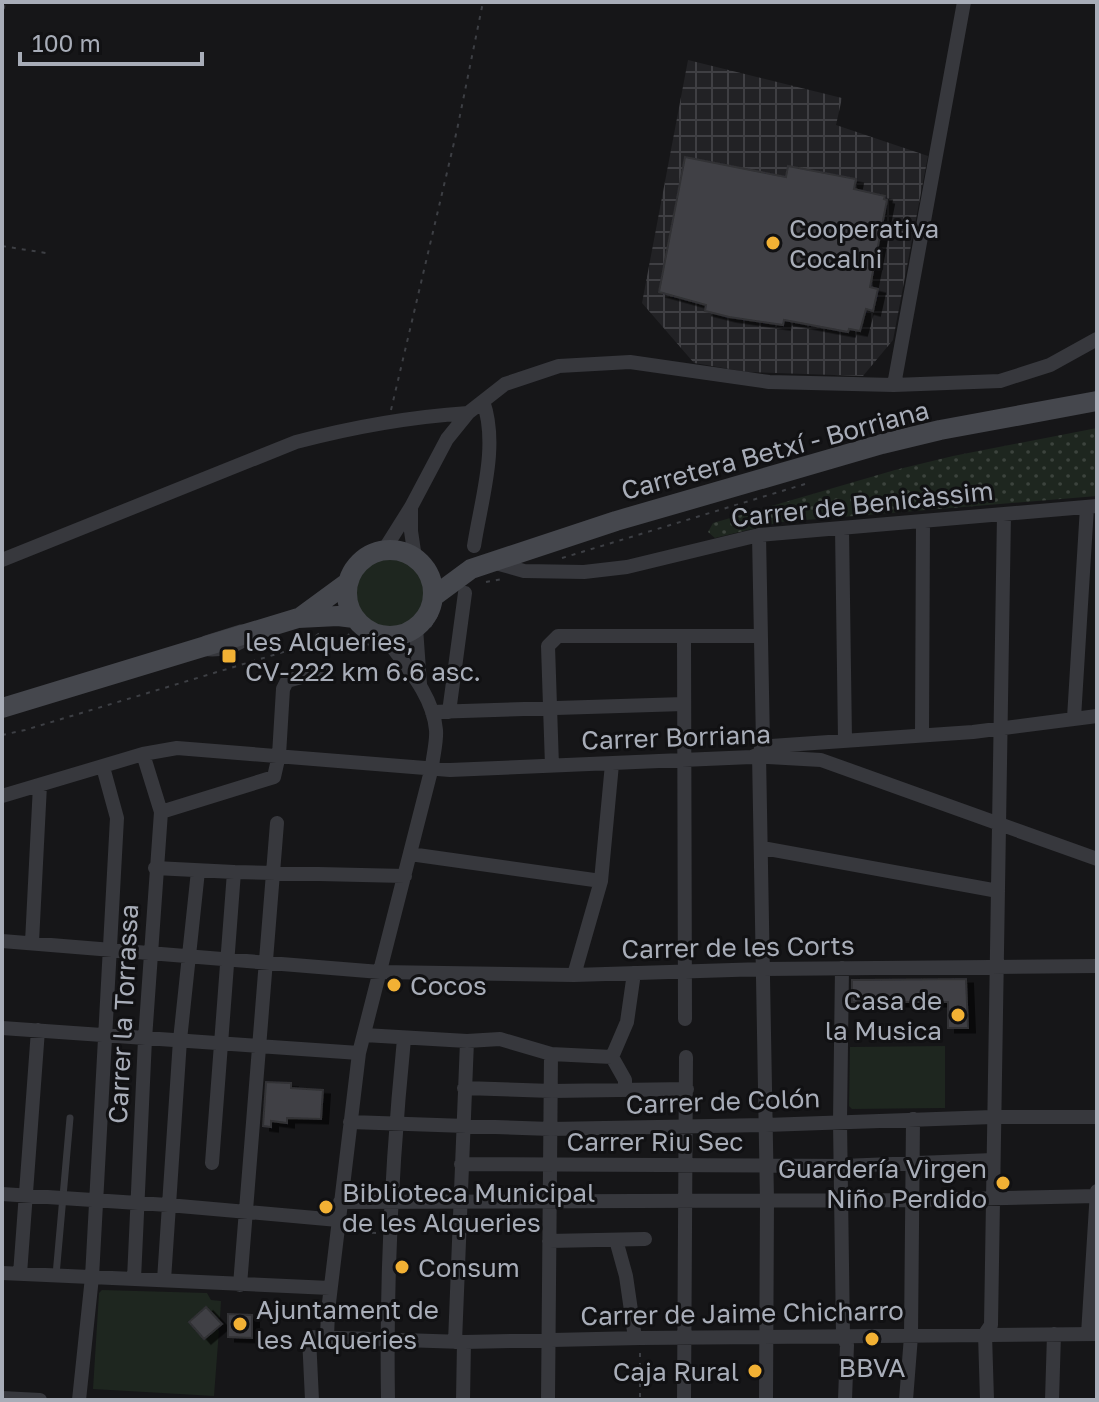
<svg xmlns="http://www.w3.org/2000/svg" width="1099" height="1402" font-family="'Golos Text',sans-serif">
	<style>
		.industrial { fill: url(#industrial-grid) }
		.green { fill: #1e261f }
		.park { fill: url(#park-dots) }
		.building { fill: #404145; stroke: #303034; stroke-width: 2; filter: url(#shadow) }
		.lines { fill: none; stroke-linecap: round; stroke-linejoin: round }
		.path { stroke: #3d3f44; stroke-width: 2; stroke-dasharray: 4 6; stroke-linecap: butt }
		.lane { stroke: #37383d; stroke-width: 7 }
		.street { stroke: #37383d; stroke-width: 14 }
		.secondary { stroke: #45474d; stroke-width: 20 }
		.poi-dot { fill: #f2b134; stroke: #111113; stroke-width: 3 }
		.labels { text-anchor: middle; dominant-baseline: central; stroke-width: 6; stroke-linejoin: round; paint-order: stroke }
		.poi-label { font-size: 26px; fill: #a8adb8; stroke: #111113; text-anchor: start }
		.street-label { font-size: 26px; fill: #a8adb8; stroke: #111113 }
	</style>
	<defs>
		<pattern id="industrial-grid" width="8" height="8" patternUnits="userSpaceOnUse" patternTransform="scale(2)"><rect width="8" height="8" fill="#222225"/><path d="M0 4h8M4 0v8" fill="none" stroke="#3f3f43"/></pattern>
		<pattern id="park-dots" width="8" height="8" patternUnits="userSpaceOnUse" patternTransform="scale(2)"><rect width="8" height="8" fill="#1e261f"/><path d="M2 2h.1M6 6h.1" fill="none" stroke="#3c433d" stroke-width="1.8" stroke-linecap="round"/></pattern>
		<filter id="shadow"><feDropShadow dx="7" dy="4.5" stdDeviation="0" flood-color="#0009"/></filter>
	</defs>
	<rect width="100%" height="100%" fill="#161618"/>
	<path class="industrial" d="M688,60L842,98L836,125L928,156L893,340L863,376L747,372L694,363L642,303Z"/>
	<path class="green" d="M353 592a36 36 0 1 1 72 0a36 36 0 1 1-72 0Z
		M945,1046V1108L852,1109L849,1106L850,1047Z
		M102,1290L207,1293L211,1300L221,1301L220,1318H216L206,1307L190,1322L204,1339L215,1330H219L214,1396L93,1389L99,1293Z"/>
	<path class="park" d="M1097,428V496L781,522L715,538L708,532L713,523L895,470L953,456Z"/>
	<path class="building" d="M685,157L786,177L788,166L856,179L854,189L885,196L884,199L887,200L870,287L878,289L873,311L866,309L860,331L849,329L848,332L784,320L783,325L729,317L705,311L706,305L659,292Z
		M966,979L968,1028H948V1002H852V980Z
		M266,1082L291,1083V1088L323,1090L321,1119L287,1118V1123L271,1121V1127L263,1126Z
		M206,1307L222,1324L204,1339L189,1322Z
		M228,1314L252,1315V1338L228,1337Z"/>
	<g class="lines">
		<path class="path" d="M2,19L5,2
			M2,246L46,253
			M391,410L457,130L483,2
			M562,558L805,484
			M486,582L503,579
			M430,627L439,612
			M348,634L356,641L373,646
			M2,735L25,730L300,647L320,633
			M352,1232L378,1233
			M640,1353V1400"/>
		<path class="lane" d="M240,628L260,630C243,650 218,658 193,650L205,639Z
			M56,1275L70,1118"/>
		<path class="street" d="M894,385L964,2
			M411,507V531L415,558
			M842,528L845,740
			M759,535L763,744L759,754L767,1200L766,1400
			M474,546C481,500 499,446 483,401
			M384,550L411,507L447,439L468,413L505,384L559,366L630,362L769,382L894,385L1000,381L1050,365L1097,339
			M2,560L296,442C353,427 409,417 468,413
			M492,562L524,571L584,572L627,567L759,535L1097,506
			M416,628L420,684
			M684,637L685,1019
			M432,712L684,704
			M449,712L465,593
			M1074,718L1087,507
			M922,735L923,521
			M759,754L771,746L973,732L1097,716
			M552,766L548,646L558,636H759
			M2,796L143,754L177,748L450,770L752,757L759,754L768,757L821,760L1097,859
			M161,812L274,777L279,755L283,689L287,681L323,671
			M762,848L998,891
			M410,854L601,881
			M155,868L234,872L405,876
			M2,941L380,972L574,975L764,969L1097,966
			M32,942L40,785
			M842,968L840,1121L843,1336L847,1345L845,1400
			M574,975L601,881L612,764
			M2,1028L359,1053
			M364,1035L467,1041L500,1039L551,1054L612,1057L627,1022L634,973
			M612,1057L625,1080V1090
			M464,1088L552,1091L687,1089
			M350,1122L551,1129L766,1125L993,1117H1097
			M212,1163L234,872
			M461,1164L842,1166L993,1160
			M2,1194L168,1205L338,1220
			M340,1202L913,1200L1097,1196
			M616,1240L626,1276L635,1338
			M549,1241L645,1239
			M2,1273L330,1288
			M20,1274L38,1030
			M134,1279L145,1039L161,812L143,754
			M164,1280L180,1040L198,871
			M240,1285L277,823
			M1088,1334L1097,1191
			M327,1338L328,1311L359,1053L432,767C433,755 437,742 436,730C433,694 404,664 384,636
			M455,1342L467,1041
			M2,1398L40,1400
			M79,1400L92,1277L117,818L103,767
			M312,1400L309,1337L464,1342L640,1338L1097,1334
			M388,1400C386,1280 392,1159 404,1039
			M463,1400L464,1342
			M548,1400L551,1054
			M684,1400L686,1057
			M906,1400L911,1336L913,1119
			M987,1400L985,1334L991,1325L1004,514
			M1052,1400L1054,1334"/>
		<path class="secondary" d="M347 593a43 43 0 1 1 86 0a43 43 0 1 1-86 0Z
			M433,597L471,569L616,521L882,444L940,430L1097,401
			M302,616L347,583
			M2,708L298,618L338,616L354,618"/>
	</g>
	<g class="poi-dot">
		<circle cx="773" cy="243" r="8"/>
		<rect x="221" y="648" width="16" height="16" rx="4"/>
		<circle cx="394" cy="985" r="8"/>
		<circle cx="958" cy="1015" r="8"/>
		<circle cx="1003" cy="1183" r="8"/>
		<circle cx="326" cy="1207" r="8"/>
		<circle cx="402" cy="1267" r="8"/>
		<circle cx="240" cy="1324" r="8"/>
		<circle cx="872" cy="1339" r="8"/>
		<circle cx="755" cy="1371" r="8"/>
	</g>
	<g class="labels">
		<g class="poi-label">
			<text x="789" y="228">Cooperativa<tspan x="789" dy="30">Cocalni</tspan></text>
			<text x="245" y="641">les Alqueries,<tspan x="245" dy="30">CV-222 km 6.6 asc.</tspan></text>
			<text x="410" y="985">Cocos</text>
			<text x="942" y="1000" text-anchor="end">Casa de<tspan x="942" dy="30">la Musica</tspan></text>
			<text x="987" y="1168" text-anchor="end">Guardería Virgen<tspan x="987" dy="30">Niño Perdido</tspan></text>
			<text x="342" y="1192">Biblioteca Municipal<tspan x="342" dy="30">de les Alqueries</tspan></text>
			<text x="418" y="1267">Consum</text>
			<text x="256" y="1309">Ajuntament de<tspan x="256" dy="30">les Alqueries</tspan></text>
			<text x="872" y="1367" text-anchor="middle">BBVA</text>
			<text x="739" y="1371" text-anchor="end">Caja Rural</text>
		</g>
		<g class="street-label">
			<text transform="translate(775 450) rotate(-15)">Carretera Betxí - Borriana</text>
			<text transform="translate(862 504) rotate(-6)">Carrer de Benicàssim</text>
			<text transform="translate(676 737) rotate(-2)">Carrer Borriana</text>
			<text transform="translate(738 947) rotate(-1)">Carrer de les Corts</text>
			<text transform="translate(123 1014) rotate(-87)">Carrer la Torrassa</text>
			<text transform="translate(723 1101) rotate(-2)">Carrer de Colón</text>
			<text x="655" y="1141">Carrer Riu Sec</text>
			<text transform="translate(742 1313) rotate(-1)">Carrer de Jaime Chicharro</text>
		</g>
	</g>
	<rect width="1099" height="1402" fill="none" stroke="#a8adb8" stroke-width="8"/>
	<path d="M20 52v12h182v-12" fill="none" stroke="#a8adb8" stroke-width="4"/>
	<text x="32" y="52" font-size="24" fill="#a8adb8" stroke="#111113" stroke-width="6" paint-order="stroke">100 m</text>
</svg>
